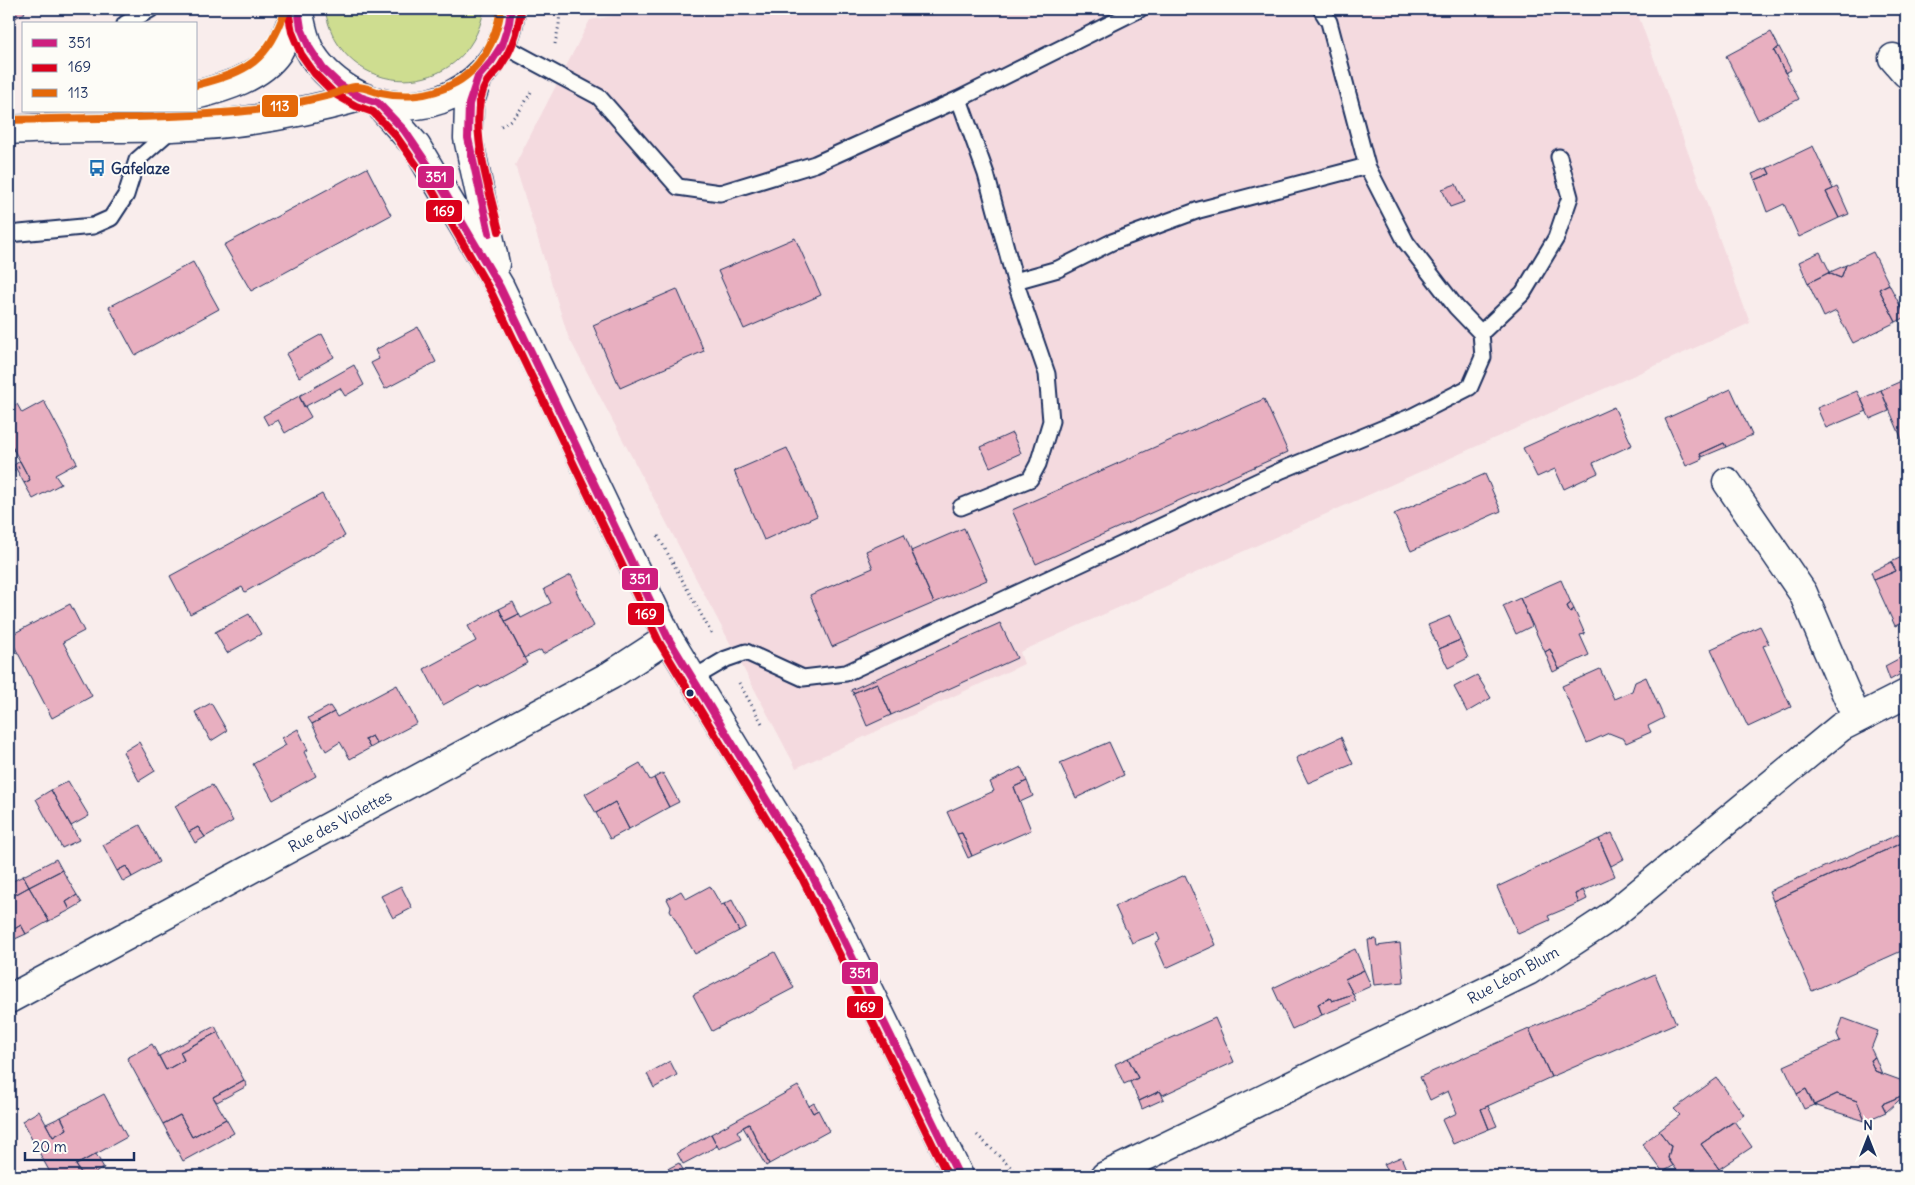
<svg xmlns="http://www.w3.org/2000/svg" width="1915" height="1185" font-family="Delius,sans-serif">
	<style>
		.built { fill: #f4dadf }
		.green { fill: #cedd90; stroke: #748677 }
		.building { fill: #e8afc0; stroke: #1b2f5e }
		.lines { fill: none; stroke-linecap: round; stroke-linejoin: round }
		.service-casing { stroke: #1b2f5e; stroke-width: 19 }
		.minor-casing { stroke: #1b2f5e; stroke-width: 31 }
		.secondary-casing { stroke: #1b2f5e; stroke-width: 31 }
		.path { stroke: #1b2f5e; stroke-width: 3; stroke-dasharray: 1 4; stroke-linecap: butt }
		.service { stroke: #fdfcf7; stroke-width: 15 }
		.minor { stroke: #fdfcf7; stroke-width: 28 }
		.secondary { stroke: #fdfcf7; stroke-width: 28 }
		.bus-1-casing { stroke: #fdfcf7; stroke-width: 11 }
		.bus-2-casing { stroke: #fdfcf7; stroke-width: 11 }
		.bus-3-casing { stroke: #fdfcf7; stroke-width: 11 }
		.bus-1 { stroke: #ce1f7e; stroke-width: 8 }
		.bus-2 { stroke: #db001b; stroke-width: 8 }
		.bus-3 { stroke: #e46809; stroke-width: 8 }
		.bus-dot { fill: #1b2f5e; stroke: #fdfcf7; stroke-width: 2 }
		.labels { text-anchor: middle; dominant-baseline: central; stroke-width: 4; stroke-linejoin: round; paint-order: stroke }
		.poi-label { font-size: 15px; font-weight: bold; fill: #1b2f5e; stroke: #fdfcf7; text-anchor: start }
		.street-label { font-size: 15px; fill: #1b2f5e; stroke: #fdfcf7 }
		.line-badge { stroke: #fdfcf7; stroke-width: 2 }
		.badge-label { font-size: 14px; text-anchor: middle; font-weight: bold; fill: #fff }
	</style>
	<rect width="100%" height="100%" fill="#f9edec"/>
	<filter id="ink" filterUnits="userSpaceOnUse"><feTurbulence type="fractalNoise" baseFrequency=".02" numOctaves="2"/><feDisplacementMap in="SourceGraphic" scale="10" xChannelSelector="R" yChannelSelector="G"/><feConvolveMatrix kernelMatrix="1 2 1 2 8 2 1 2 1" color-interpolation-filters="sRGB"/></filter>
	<g filter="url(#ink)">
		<path class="built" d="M652,9H1636L1750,323L1020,652L1024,664L796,768L568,336L515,165L590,20Z"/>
		<path class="green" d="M325,9H484C468,104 340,103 325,9Z"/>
		<path class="building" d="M9,9H22L25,13L9,21Z
			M1689,9H1700L1696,14Z
			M1771,32L1779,47L1774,51L1799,99L1758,120L1726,56Z
			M1779,47L1791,70L1785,73L1774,51Z
			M1813,146L1833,189L1826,192L1839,218L1799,237L1784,204L1767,212L1755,180L1770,174L1767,168Z
			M367,168L391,215L251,291L224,245Z
			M1767,168L1770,174L1755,180L1752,174Z
			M1456,184L1464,202L1450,207L1442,189Z
			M1837,187L1849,214L1839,218L1826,192Z
			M795,238L821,295L744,329L718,271Z
			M1820,252L1830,272L1808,283L1799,262Z
			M1873,252L1889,284L1879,289L1896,322L1853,343L1836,311L1824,317L1808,283L1828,273L1841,278L1846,265Z
			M193,262L219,309L135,355L109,307Z
			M1846,265L1841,278L1828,273Z
			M1889,284L1906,317L1896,322L1879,289Z
			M677,289L704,351L620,388L593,325Z
			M418,327L436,362L385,389L371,363L379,359L375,350Z
			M322,334L334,357L299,377L286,354Z
			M354,365L364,385L345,396L340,388L304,407L299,396Z
			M1906,379V449L1881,390Z
			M1731,389L1752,435L1726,447L1724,443L1700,454L1702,459L1686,466L1665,419Z
			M1881,390L1889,411L1870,419L1861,399Z
			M1857,391L1867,411L1826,428L1817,408Z
			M299,396L311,417L285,433L278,420L268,425L263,416Z
			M1264,399L1288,452L1036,564L1012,510Z
			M44,401L77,463L55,475L61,484L33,499L24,483L30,480L9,441V408L17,404L22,413Z
			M1614,407L1632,445L1593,463L1598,473L1564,489L1555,469L1537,477L1523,448Z
			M1012,433L1021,453L990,467L981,447Z
			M9,441L14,450L9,453Z
			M1724,443L1726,447L1702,457L1700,454Z
			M787,448L817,516L764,540L734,471Z
			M20,461L30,480L24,483L14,465Z
			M1485,474L1501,511L1411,551L1394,514Z
			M322,494L345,536L245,592L242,587L190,614L170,576Z
			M964,528L987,580L934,603L911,551Z
			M904,534L934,603L832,647L810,595L873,568L866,551Z
			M1906,555V621L1895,626L1874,580L1896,571L1891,562Z
			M1891,562L1896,571L1874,580L1871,572Z
			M571,575L578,589L576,591L594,626L543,654L541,650L524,658L505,621L519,614L521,618L551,603L544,589Z
			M1561,580L1571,603L1567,606L1570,612L1574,609L1585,634L1580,635L1589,655L1559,669L1550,649L1545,652L1520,598Z
			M1520,598L1532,626L1516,634L1503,606Z
			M513,602L519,614L505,621L499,609Z
			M1571,603L1574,609L1570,612L1567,606Z
			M70,604L84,631L63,642L92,696L52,718L9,636Z
			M499,609L527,663L481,688L479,686L443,705L424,669L476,641L468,626Z
			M249,614L261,634L227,653L215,632Z
			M1450,616L1460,640L1439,649L1428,625Z
			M1000,623L1017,658L891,715L877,683L853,693L851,690Z
			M1760,626L1769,644L1763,646L1791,707L1748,727L1711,649Z
			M1460,640L1468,658L1448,668L1439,649Z
			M1550,649L1559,669L1553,672L1545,652Z
			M1902,657L1906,665V671L1890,680L1885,666Z
			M1600,669L1614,699L1632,691L1635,682L1646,677L1664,718L1648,726L1651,732L1626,743L1624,739L1609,733L1587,743L1562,686Z
			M1477,675L1491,698L1467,712L1454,687Z
			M877,683L891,715L867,726L853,693Z
			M397,685L417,723L377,744L372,736L365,739L370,748L350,759L340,742L326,751L312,724L334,712L337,717Z
			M211,703L227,731L211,741L195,712Z
			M330,706L334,712L312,724L308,718Z
			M298,729L308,750L304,752L316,776L273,800L253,764L286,745L282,738Z
			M372,736L377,744L370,748L365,739Z
			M1341,737L1353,764L1308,783L1296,758Z
			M139,742L155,771L139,781L123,752Z
			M1109,742L1124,775L1076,798L1060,763Z
			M640,763L650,780L654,778L669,807L629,829L615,802L596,813L585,794Z
			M1021,767L1027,781L1014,787L1031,830L972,856L962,833L957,834L947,812L994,791L990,782Z
			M663,773L679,802L669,807L654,778Z
			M68,781L89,816L71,826L51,790Z
			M1027,781L1033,796L1020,802L1014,787Z
			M212,785L233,821L205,837L198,827L189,832L175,806Z
			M51,790L79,840L62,848L36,799Z
			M615,802L629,829L610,839L596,813Z
			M140,825L159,862L132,877L126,866L117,871L103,845Z
			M198,827L205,837L195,843L189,832Z
			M1906,831V841L1773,901L1769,891Z
			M962,833L972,856L968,858L957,834Z
			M1612,833L1624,859L1611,866L1599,839Z
			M1599,839L1615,876L1575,894L1579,903L1548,916L1550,920L1518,934L1497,887Z
			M1906,841V949L1812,991L1773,901Z
			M56,859L62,870L29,887L23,876Z
			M126,866L132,877L123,882L117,871Z
			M62,870L77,895L66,902L70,910L49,921L29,887Z
			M1185,875L1216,945L1166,968L1155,943L1160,940L1157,933L1132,943L1115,906Z
			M23,876L29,887L9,898V883Z
			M401,886L412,908L393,918L381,896Z
			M710,886L721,905L724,904L739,931L695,954L670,910L671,907L667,899L681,891L686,899Z
			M29,887L49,921L26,934L21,925L11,931L9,927V898Z
			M1583,890L1587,899L1579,903L1575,894Z
			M77,895L82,903L70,910L66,902Z
			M732,900L746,927L739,931L724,904Z
			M21,925L26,934L15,939L11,931Z
			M1376,939L1377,946L1400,943L1404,982L1374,985L1368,940Z
			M1355,949L1364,970L1345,979L1353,994L1332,1001L1330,998L1318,1004L1322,1015L1292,1029L1273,988Z
			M775,952L794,988L712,1031L693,995Z
			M1364,970L1371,986L1353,994L1345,979Z
			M1655,974L1676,1023L1551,1077L1529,1029Z
			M1353,994L1356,1001L1322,1015L1318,1004L1330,998L1332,1001Z
			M1215,1018L1234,1062L1163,1095L1160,1091L1139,1101L1130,1082L1138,1078L1128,1058Z
			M1843,1018L1878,1031L1871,1049L1875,1057L1870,1060L1875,1071L1900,1080L1906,1094L1882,1104L1886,1112L1865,1121L1857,1101L1837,1094L1814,1105L1806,1089L1797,1094L1784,1066L1840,1041L1837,1034Z
			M215,1026L218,1032L180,1052L184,1060L166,1070L159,1056Z
			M1529,1029L1551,1077L1481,1109L1489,1129L1453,1144L1442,1120L1457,1113L1448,1091L1430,1100L1420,1077Z
			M218,1032L244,1080L213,1097L226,1119L192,1137L180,1115L163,1124L127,1058L152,1044L166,1070L184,1060L180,1052Z
			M1875,1057L1882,1074L1875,1071L1870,1060Z
			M1128,1058L1138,1078L1124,1084L1115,1064Z
			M670,1061L677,1075L654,1088L647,1074Z
			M1717,1078L1744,1115L1701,1144L1719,1169L1709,1176H1681L1668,1158L1671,1146L1659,1131L1680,1115L1674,1109Z
			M244,1080L247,1086L217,1102L213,1097Z
			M798,1086L813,1113L818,1110L829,1131L769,1164L749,1124L737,1131L741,1138L719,1149L711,1134Z
			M1806,1089L1814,1105L1804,1109L1797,1094Z
			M1160,1091L1164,1099L1142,1109L1139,1101Z
			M104,1094L127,1137L76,1165L83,1176H52L22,1121L39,1111L53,1137L67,1129L61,1117Z
			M1837,1094L1857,1101L1865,1121L1814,1105Z
			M1906,1094L1886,1112L1882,1104Z
			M814,1103L818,1110L813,1113L809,1106Z
			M1488,1106L1497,1126L1489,1129L1481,1109Z
			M180,1115L192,1137L226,1119L234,1133L183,1161L163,1124Z
			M61,1117L67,1129L53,1137L46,1124Z
			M1734,1121L1752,1147L1719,1169L1701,1144Z
			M749,1124L769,1164L766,1166L743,1127Z
			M1659,1131L1671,1146L1668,1158L1673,1166L1663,1172L1642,1144Z
			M711,1134L717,1146L683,1164L677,1153Z
			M96,1154L104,1168L89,1176H83L76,1165Z
			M1401,1157L1409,1176H1390L1384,1164Z
			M679,1163L687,1176H654Z
			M408,1172L410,1176H399Z"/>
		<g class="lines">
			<g class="service-casing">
				<path id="service" d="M125,24L151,9
					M502,45L599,97L678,187L720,193L815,164L959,99L1140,9
					M959,99L986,174L1015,281L1047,374L1051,421L1038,464L1030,479L961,507
					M118,111L119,112
					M9,234L93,226L111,218L126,195L137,160L172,129
					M1015,281L1058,269L1112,242L1199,210L1367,166
					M1481,333L1523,293L1556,238L1570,197L1559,157
					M692,679L726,659L746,652L803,678L846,673L1282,470L1413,416L1470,387L1483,357L1481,333L1456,307L1406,242L1367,166L1329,22L1321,9"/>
			</g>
			<g class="minor-casing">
				<path id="minor" d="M1893,58L1906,73
					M1727,482L1803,593L1857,719
					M9,999L611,675L668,638
					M1105,1176L1528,971L1610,917L1841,727L1906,694"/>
			</g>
			<g class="secondary-casing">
				<path id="secondary" d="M298,9C301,23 303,36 309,49C318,66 333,80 349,90C416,131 503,88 511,9
					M478,77L469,104L468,138L495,264
					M196,95C224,88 261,77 278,52C286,38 291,24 296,9
					M378,103L416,146L500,287L668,638L811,873L959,1176
					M9,130C63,127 118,129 172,127C236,125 299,114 360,97"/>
			</g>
			<path class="path" d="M555,44L559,25L560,9
				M501,126C517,118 524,105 532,90
				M9,449L12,447
				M9,472L22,466
				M658,536L713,636
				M739,683L763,725
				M977,1135L1020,1176"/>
			<use href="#service" class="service"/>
			<use href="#minor" class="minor"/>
			<use href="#secondary" class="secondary"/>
			<g class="bus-1-casing">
				<path id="bus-1" d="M298,9L301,28L310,49L323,69L340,85L360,97L378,103L404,130L432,171L500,287L668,638L811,873L959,1176
					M489,233L468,138L469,104L478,77L491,62L502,45L509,23L511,9"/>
			</g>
			<g class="bus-2-casing">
				<path id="bus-2" d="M288,11L292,32L301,54L315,74L335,94L356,106L373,112L396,136L424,176L491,292L659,642L802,878L948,1176
					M499,231C490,191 465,118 487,82C491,76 496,72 500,67C512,50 518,31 521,10"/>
			</g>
			<g class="bus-3-casing">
				<path id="bus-3" d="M196,85C249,71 267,62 286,9
					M9,120C91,117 173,119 255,110C281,107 305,101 330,95C338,93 346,88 355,87C365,86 372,91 381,93C404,98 430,96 451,85C481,71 496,40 501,9"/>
			</g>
			<use href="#bus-1" class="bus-1"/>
			<use href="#bus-2" class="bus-2"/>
			<use href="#bus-3" class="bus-3"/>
		</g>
	</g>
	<defs>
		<g id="bus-bare" transform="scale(1.35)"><path d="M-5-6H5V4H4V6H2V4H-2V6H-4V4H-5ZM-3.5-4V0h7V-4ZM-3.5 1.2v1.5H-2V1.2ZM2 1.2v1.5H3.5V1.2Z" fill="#1f6fb2" stroke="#fdfcf7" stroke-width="2.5" paint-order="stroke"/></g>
	</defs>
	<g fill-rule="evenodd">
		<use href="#bus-bare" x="97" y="168"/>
	</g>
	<circle class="bus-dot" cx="690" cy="693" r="4.5"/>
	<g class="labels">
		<g class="poi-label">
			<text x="111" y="168">Gafelaze</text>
		</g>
		<g class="street-label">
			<text transform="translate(340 821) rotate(-28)">Rue des Violettes</text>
			<text transform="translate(1513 975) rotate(-29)">Rue Léon Blum</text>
		</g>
	</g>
	<g class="line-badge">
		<rect x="261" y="94" width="38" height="24" rx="5" fill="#e46809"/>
		<rect x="417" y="165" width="38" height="24" rx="5" fill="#ce1f7e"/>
		<rect x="425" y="199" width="38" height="24" rx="5" fill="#db001b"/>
		<rect x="621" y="567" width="38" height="24" rx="5" fill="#ce1f7e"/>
		<rect x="627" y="602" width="38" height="24" rx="5" fill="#db001b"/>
		<rect x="841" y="961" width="38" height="24" rx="5" fill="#ce1f7e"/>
		<rect x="846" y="995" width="38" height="24" rx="5" fill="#db001b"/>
	</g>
	<g class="badge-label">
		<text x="280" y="111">113</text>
		<text x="436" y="182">351</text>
		<text x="444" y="216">169</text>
		<text x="640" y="584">351</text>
		<text x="646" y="619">169</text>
		<text x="860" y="978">351</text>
		<text x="865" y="1012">169</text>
	</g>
	<rect width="1915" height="1185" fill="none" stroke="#fdfcf7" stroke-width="30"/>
	<rect x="15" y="15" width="1885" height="1155" fill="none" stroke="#1b2f5e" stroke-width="2" filter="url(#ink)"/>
	<rect x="22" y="22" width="175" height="90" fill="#fdfcf7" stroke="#a3aaba"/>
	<rect x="32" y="39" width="25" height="8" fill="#ce1f7e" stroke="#a3aaba"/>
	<text x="68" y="48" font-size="15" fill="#1b2f5e">351</text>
	<rect x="32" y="64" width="25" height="8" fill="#db001b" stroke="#a3aaba"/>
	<text x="68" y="72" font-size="15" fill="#1b2f5e">169</text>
	<rect x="32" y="89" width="25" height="8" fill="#e46809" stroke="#a3aaba"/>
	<text x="68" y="98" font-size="15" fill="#1b2f5e">113</text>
	<g transform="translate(1868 1138)" stroke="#fdfcf7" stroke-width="4" paint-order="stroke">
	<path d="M0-4L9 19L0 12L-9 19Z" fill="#1b2f5e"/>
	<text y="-8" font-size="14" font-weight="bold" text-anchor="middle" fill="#1b2f5e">N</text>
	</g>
	<path d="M25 1152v8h109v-8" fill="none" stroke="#1b2f5e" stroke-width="2.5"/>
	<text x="32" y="1152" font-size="15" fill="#1b2f5e" stroke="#fdfcf7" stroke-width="4" paint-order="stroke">20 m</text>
</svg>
